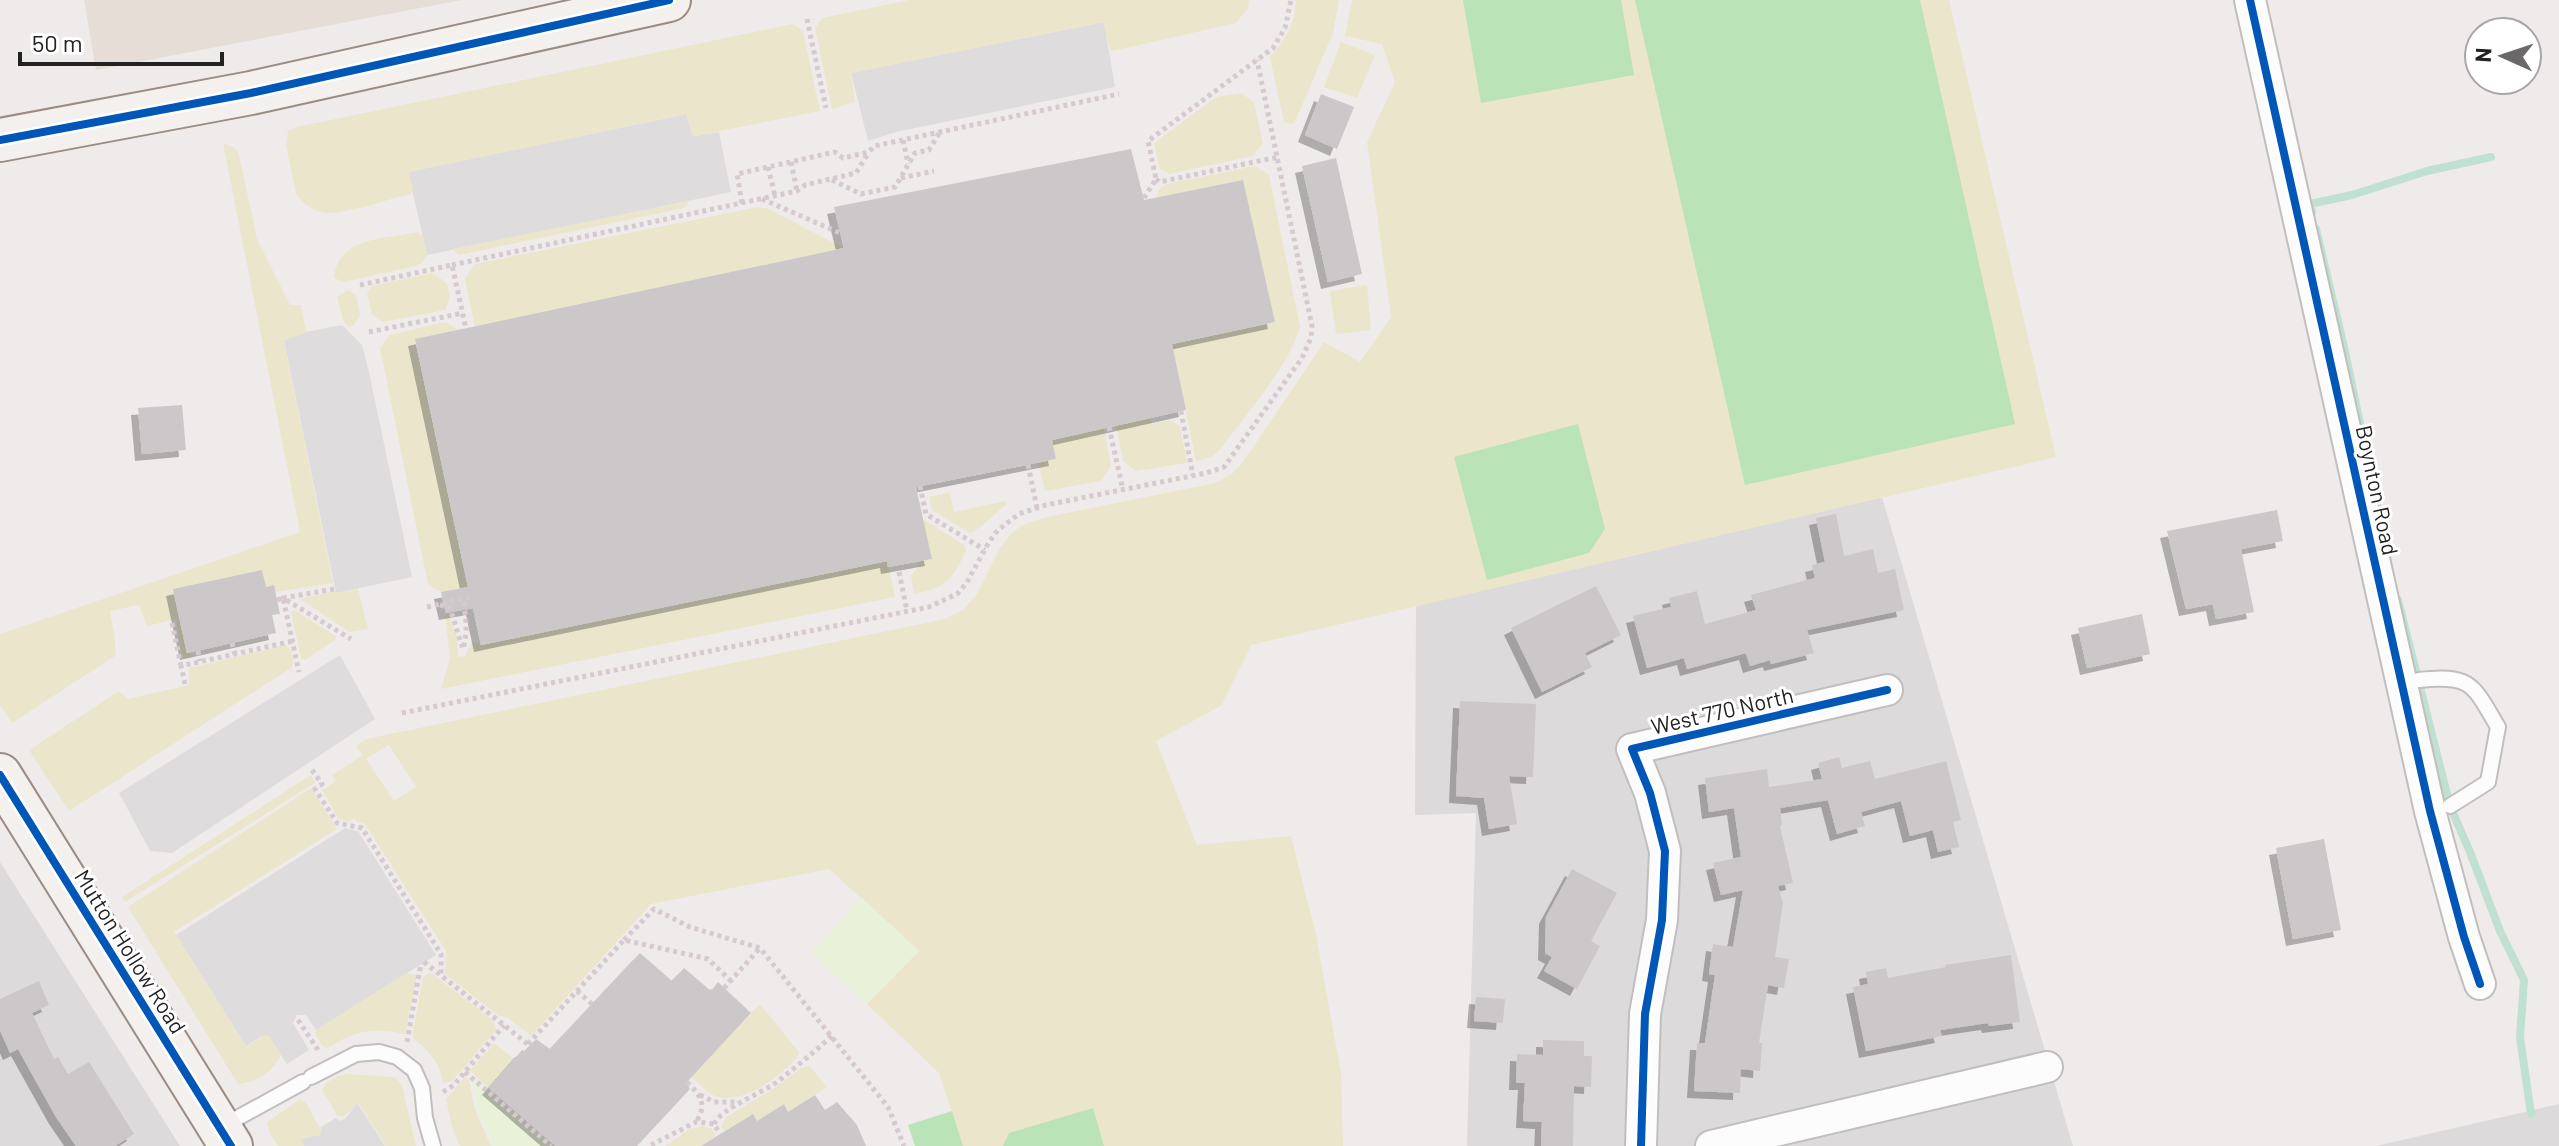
<svg xmlns="http://www.w3.org/2000/svg" width="2559" height="1146" font-family="Barlow,sans-serif">
	<style>
		.residential { fill: #dddadb }
		.religious { fill: #dedcdc }
		.farmland { fill: #e7ddd7 }
		.grass { fill: #ebe5cc; fill-rule: evenodd }
		.park { fill: #e9f2d9 }
		.pitch { fill: #bae3b7 }
		.lines { fill: none; stroke-linecap: round; stroke-linejoin: round }
		.stream { stroke: #c0e0d2; stroke-width: 8 }
		.building { fill: #ccc8c9; filter: url(#shadow) }
		.lane-casing { stroke: #c0bebe; stroke-width: 18 }
		.street-casing { stroke: #c0bebe; stroke-width: 34 }
		.secondary-casing { stroke: #9a8c83; stroke-width: 46 }
		.path { stroke: #d7c9d0; stroke-width: 5; stroke-dasharray: 4 4; stroke-linecap: butt }
		.lane { stroke: #fdfcfc; stroke-width: 14 }
		.street { stroke: #fdfcfc; stroke-width: 30 }
		.secondary { stroke: #f4f0ee; stroke-width: 42 }
		.cycleway-casing { stroke: #fff; stroke-width: 13 }
		.cycleway { stroke: #0057b8; stroke-width: 8 }
		.labels { text-anchor: middle; dominant-baseline: central; stroke-width: 6; stroke-linejoin: round; paint-order: stroke }
		.street-label { font-size: 22px; fill: #222; stroke: #fff }
	</style>
	<defs>
		<filter id="shadow"><feDropShadow dx="-7" dy="7" stdDeviation="0" flood-color="#0004"/></filter>
	</defs>
	<rect width="100%" height="100%" fill="#efebeb"/>
	<path class="residential" d="M1882,497L2073,1146H1467L1476,813L1415,815L1416,606Z
		M0,862L180,1146H0Z
		M2559,1104V1146H2376Z"/>
	<path class="religious" d="M1104,22L1115,87L896,132L868,141L851,73Z
		M687,114L692,134L695,136L719,132L731,192L427,255L408,172Z
		M342,325L362,345L369,372L412,577L336,593L284,340L306,332Z
		M340,655L375,719L172,853L150,851L119,793Z
		M345,828L358,831L436,955L316,1030L306,1015H297L293,1023L309,1050L287,1064L269,1037L262,1036L246,1046L176,935Z
		M357,1103L385,1146H304L300,1139L320,1135L321,1127L336,1118L340,1121L345,1119Z"/>
	<path class="farmland" d="M84,0H462L96,70Z"/>
	<path class="grass" d="M909,0H1249L1248,8L1236,23L1113,51L1110,49L1103,22L851,73L855,102L832,109L815,28L822,18Z
		M1296,0H1339L1333,33L1294,124L1284,123L1270,57C1286,40 1295,23 1296,0Z
		M1352,0H1949L2056,457L1251,645L1222,705L1156,741L1197,845L1291,836L1316,935L1341,1073L1343,1146H963L939,1073L867,1004L918,950L829,869L651,904L531,1036L507,1017L499,1016L445,974L446,951L365,824L357,822L354,818L349,822L339,819L322,790L336,781L332,775L363,755L356,746L366,739L945,619L963,610L977,594L1000,548L1011,534L1022,525L1047,517L1215,483L1231,475L1243,462L1324,342L1360,362L1391,317L1367,142L1395,82L1382,44L1345,36ZM389,745L416,787L394,801L366,759Z
		M793,24L803,31L820,111L695,136L692,135L686,114L409,172L413,189L411,194C389,199 349,213 328,213C315,213 302,204 296,193L286,145L288,131L297,127Z
		M1341,42L1375,55L1357,98L1324,87Z
		M1241,93L1254,102L1263,143L1253,156L1169,174L1160,169L1154,143L1216,97Z
		M223,143L235,148L239,155L257,239L290,305H301L306,332L284,341L333,583L275,592L273,586L266,587L262,570L174,589L187,653L192,652L190,658H185L181,652L176,619L147,626L139,605L110,611C112,624 117,643 115,656L12,723L0,705V634L300,532Z
		M1255,166L1269,175L1300,327C1289,366 1247,413 1222,447L1212,457L1196,461L1172,344L1275,322L1243,181L1157,197L1158,190L1166,184Z
		M689,201L684,208L459,255L452,249Z
		M758,207L766,208L844,248L475,327L465,279L475,264Z
		M418,232L423,236L427,255L420,265L344,282L334,278C337,237 385,239 418,232Z
		M432,273L447,283L450,298L445,310L383,322L372,315L367,293L372,286Z
		M1367,285L1371,330L1336,334L1330,291Z
		M348,290L356,295L360,315L353,326L349,327L343,320L337,297Z
		M445,322L458,330L415,340L468,587L441,592L428,584L380,348L389,335Z
		M1151,418L1152,424L1169,420L1180,426L1187,463L1136,471L1123,461L1116,426Z
		M1104,428L1111,466L1101,481L1045,491L1038,463L1056,459L1052,440Z
		M950,492L954,512L1006,501L1007,504C996,512 981,529 970,533L932,510L929,497Z
		M923,519L964,545L966,551C952,579 947,588 914,594L911,576L919,565L918,561L932,558Z
		M887,561L895,597L441,689L450,658L445,615L448,614L457,636L458,657L465,656L471,643H481V645Z
		M358,589L368,629L349,632L300,599L335,591L337,593Z
		M294,610L336,636L335,640L305,660L301,658L292,617L291,612Z
		M286,645C293,649 295,662 291,668L69,811L29,750L119,691L128,699L189,685V668Z
		M311,775L315,783L125,902L122,897Z
		M311,788L337,829L174,932L246,1046L266,1035L270,1037L281,1055C274,1072 256,1082 238,1084L128,907Z
		M406,973L417,975L405,1034C372,1028 357,1029 328,1048L323,1047L315,1033L316,1030Z
		M431,973L494,1021L496,1030L452,1081L443,1083C440,1062 428,1050 412,1037L423,977Z
		M760,1004L799,1052L797,1058C780,1076 738,1110 711,1094C704,1090 698,1083 691,1077Z
		M494,1043L514,1059L489,1088L470,1071Z
		M810,1066L827,1087L788,1112L784,1104L757,1121L753,1114L725,1131L721,1126L726,1117L776,1087L801,1068Z
		M346,1074L395,1077L402,1085L416,1146H386L358,1103L343,1117L337,1115L322,1090C325,1081 337,1076 346,1074Z
		M465,1077L469,1080L475,1110L491,1146H460L452,1127L446,1099Z
		M299,1100L306,1103L322,1132L320,1135L301,1139L304,1146H278L269,1132L267,1122Z
		M702,1126L712,1129L716,1137L701,1146H665L690,1129Z"/>
	<path class="park" d="M862,898L919,951L867,1004L811,953Z
		M470,1076L551,1146H494L477,1109Z"/>
	<path class="pitch" d="M1463,0H1621L1634,75L1481,103Z
		M1635,0H1920L2015,424L1745,485Z
		M1578,424L1605,529L1589,553L1487,580L1454,457Z
		M1093,1108L1104,1146H1003L1009,1133Z
		M952,1111L963,1146H915L908,1125Z"/>
	<g class="lines">
		<path class="stream" d="M2312,212L2310,204L2352,195L2427,171L2491,157
			M2316,229L2344,347L2382,528
			M2398,600L2450,806L2470,852L2500,931L2524,980L2520,1037L2531,1114"/>
	</g>
	<path class="building" d="M1321,94L1354,107L1337,149L1305,135Z
		M1131,149L1144,200L1243,180L1275,322L1172,344L1186,410L1052,440L1056,459L916,487L932,559L888,567L887,561L481,645L473,608L446,613L441,592L468,587L415,339L844,248L834,207Z
		M1336,158L1362,274L1328,282L1302,166Z
		M182,405L186,450L142,454L138,408Z
		M2277,510L2283,541L2241,549L2254,612L2216,619L2213,604L2186,609L2167,531Z
		M1836,514L1844,556L1873,549L1878,573L1895,569L1904,610L1807,630L1814,653L1771,664L1770,660L1750,666L1746,653L1687,669L1684,658L1647,668L1633,616L1671,607L1669,598L1697,591L1705,624L1756,610L1751,595L1815,578L1812,565L1825,562L1816,518Z
		M262,570L266,587L274,585L280,614L272,615L276,633L187,653L173,589Z
		M1596,586L1621,635L1585,653L1592,667L1542,692L1511,628Z
		M2142,614L2150,654L2087,668L2078,628Z
		M1460,701L1536,704L1533,777L1509,776L1517,824L1489,829L1484,798L1456,796Z
		M1839,757L1842,768L1870,761L1875,779L1946,761L1961,820L1953,822L1959,847L1938,852L1933,830L1910,836L1901,801L1861,812L1865,826L1837,834L1828,800L1780,808L1782,825L1780,826L1793,883L1778,886L1783,903L1775,957L1789,959L1784,988L1768,985L1759,1043H1762L1760,1071L1741,1069L1740,1093L1694,1091L1697,1043H1705L1715,975L1709,974L1713,944L1733,947L1743,890L1721,895L1713,863L1741,857L1734,808L1709,812L1705,778L1767,769L1769,787L1822,779L1818,763Z
		M2324,839L2341,930L2293,939L2276,848Z
		M1572,869L1617,893L1591,941L1600,946L1577,989L1544,971L1552,957L1545,953L1546,917Z
		M640,953L672,981L684,968L711,991L718,982L751,1013L686,1083L690,1089L637,1146H556L489,1088L522,1050L525,1051L536,1039L550,1049Z
		M2011,955L2020,1022L1989,1026L1988,1023L1940,1030L1942,1036L1866,1051L1853,987L1868,984L1866,972L1886,968L1888,978L1946,967L1945,965Z
		M39,981L49,1005L32,1013L54,1059L58,1057L68,1074L89,1062L134,1134L115,1146H76L56,1117L18,1049L10,1053L0,1030V999Z
		M1476,997L1505,999L1503,1023L1474,1021Z
		M1543,1040L1584,1041V1056H1592L1591,1087L1574,1086L1573,1146H1541L1542,1122L1523,1121L1525,1083H1516L1517,1054L1543,1055Z
		M815,1095L825,1110L837,1102L857,1125L866,1146H701L753,1114L757,1121L784,1104L788,1112Z"/>
	<g class="lines">
		<g class="lane-casing">
			<path id="lane" d="M2419,680C2472,674 2473,685 2498,727L2488,782L2450,806
				M311,1077L356,1054L379,1052L397,1057L414,1070L422,1088L425,1118L433,1146
				M223,1126L303,1082"/>
		</g>
		<g class="street-casing">
			<path id="street" d="M2250,0L2430,811L2464,937L2480,984
				M1641,1146L1645,1014L1662,920L1665,851L1650,793L1632,749L1887,690
				M1711,1146L2047,1067"/>
		</g>
		<g class="secondary-casing">
			<path id="secondary" d="M0,140L251,93L669,0
				M0,775L231,1146"/>
		</g>
		<path class="path" d="M807,19L826,108
			M903,140L908,164
			M791,162L797,191
			M768,167L775,196
			M901,178L934,171
			M1156,179L1159,182L1278,157
			M832,180L861,194L895,187L915,153L929,150L940,132
			M1144,198L1156,179L1148,141L1273,48L1285,28L1291,0
			M762,199L840,233
			M742,203L737,174L835,152L843,158L869,152L874,146L1119,94
			M452,265L797,191L805,185L856,173L869,152
			M360,285L452,265L466,329
			M369,332L463,313
			M1181,411L1193,476
			M1109,427L1123,490
			M1028,465L1037,508
			M920,486L926,514L985,550
			M899,572L907,611
			M334,589L283,598L351,639
			M277,600L283,598L299,672
			M440,605L450,608L463,649C468,632 466,617 463,599
			M427,607L471,597
			M172,623L181,666
			M232,643L235,654
			M198,651L200,661
			M185,684L181,666L293,641
			M402,713L929,607L957,594L966,584L989,542L998,530L1019,514L1046,505L1206,473L1224,467L1302,358L1311,338L1312,326L1257,60
			M312,770L322,784L315,789L337,823L362,828L441,954V976
			M624,940L654,909L690,927L760,948L888,1107L904,1146
			M424,962L529,1045
			M724,988L760,948
			M577,991L592,1004
			M298,1020L320,1053
			M407,1042L421,963
			M528,1044L624,940L708,959L731,981
			M465,1072L551,1146
			M687,1082C700,1095 708,1104 696,1122
			M443,1092L454,1085L504,1025
			M700,1095L714,1102H737
			M714,1124C722,1108 760,1094 777,1082C796,1067 814,1052 832,1036
			M651,1145L696,1122L714,1124L720,1134"/>
		<use href="#lane" class="lane"/>
		<use href="#street" class="street"/>
		<use href="#secondary" class="secondary"/>
		<g class="cycleway-casing">
			<path id="cycleway" d="M2250,0L2430,811L2464,937L2480,984
				M0,140L251,93L669,0
				M0,775L231,1146
				M1641,1146L1645,1014L1662,920L1665,851L1650,793L1632,749L1887,690"/>
		</g>
		<use href="#cycleway" class="cycleway"/>
	</g>
	<g class="labels">
		<g class="street-label">
			<text transform="translate(2378 490) rotate(78)">Boynton Road</text>
			<text transform="translate(1722 710) rotate(-13)">West 770 North</text>
			<text transform="translate(131 951) rotate(58)">Mutton Hollow Road</text>
		</g>
	</g>
	<g transform="translate(2503 56) rotate(273)"><circle r="38" fill="#ffffff" stroke="#a7a7a7" stroke-width="2"/>
	<path d="M0-6L14 30L0 20L-14 30Z" fill="#6a6868"/>
	<text y="-12" font-size="22" font-weight="bold" text-anchor="middle" fill="#222222">N</text>
	</g>
	<path d="M20 52v12h202v-12" fill="none" stroke="#222222" stroke-width="4"/>
	<text x="32" y="52" font-size="24" fill="#222222" stroke="#ffffff" stroke-width="6" paint-order="stroke">50 m</text>
</svg>
